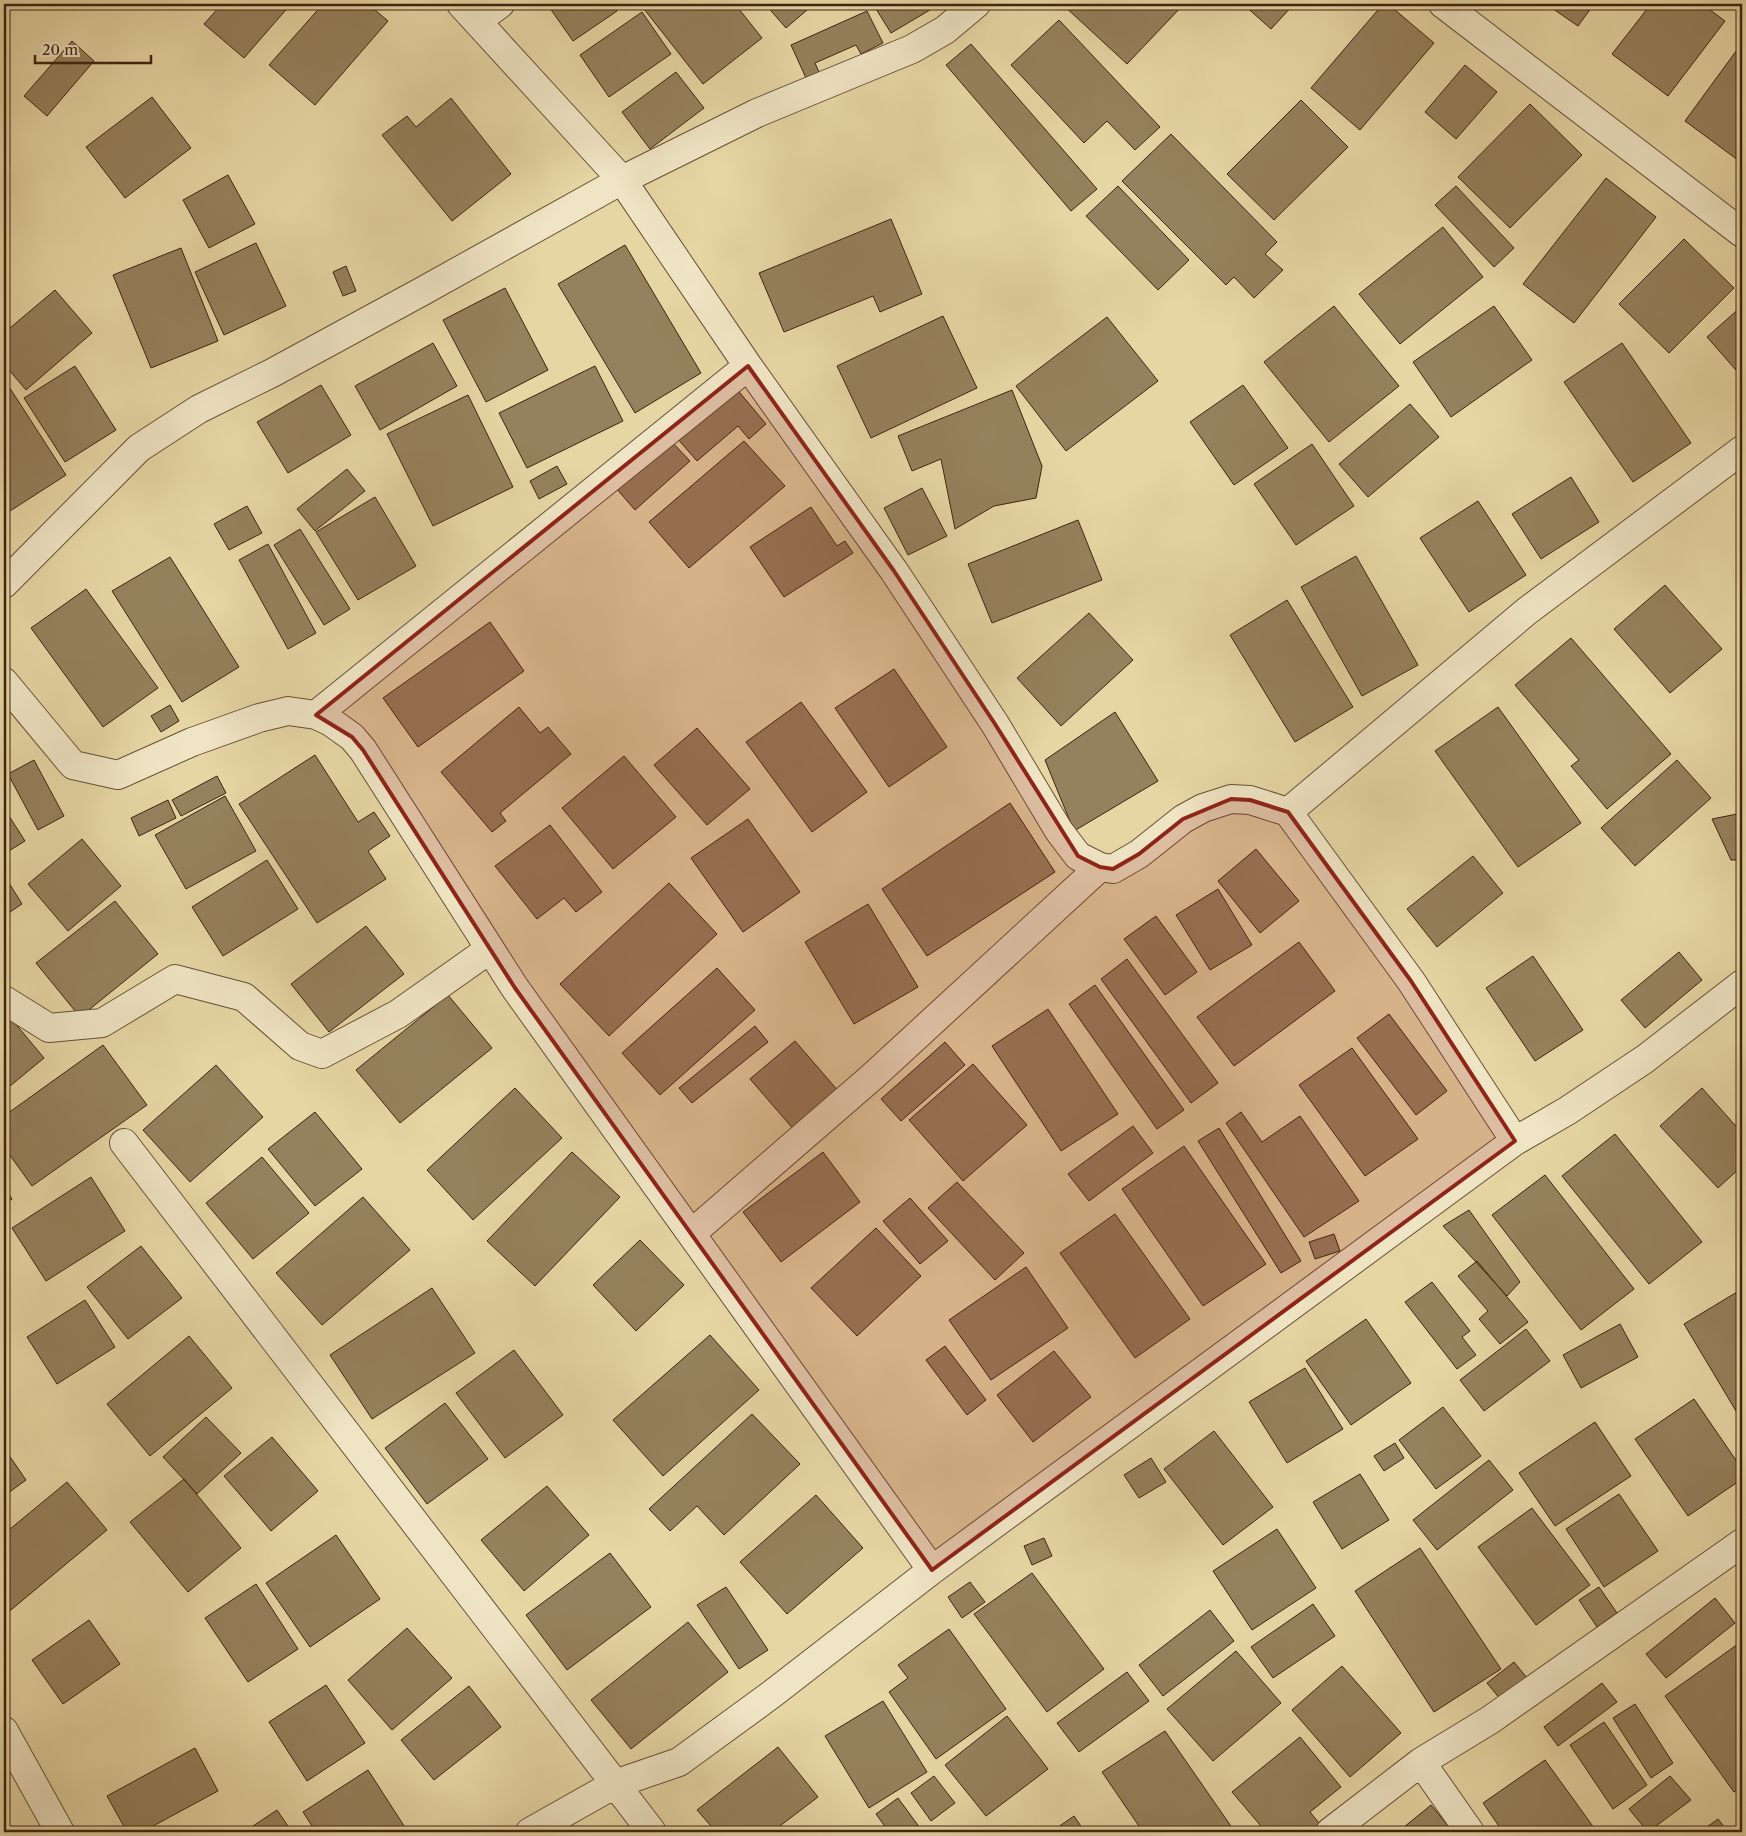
<svg xmlns="http://www.w3.org/2000/svg" width="1746" height="1836" font-family="'Libre Caslon Text',serif">
	<style>
		.building { fill: #95815d; stroke: #3e2411 }
		.lines { fill: none; stroke-linecap: round; stroke-linejoin: round }
		.street-casing { stroke: #685036; stroke-width: 30 }
		.street { stroke: #efe4c4; stroke-width: 28 }
		.marked { fill: #8f2418; fill-opacity: 0.2; stroke: #8f2418; stroke-width: 4; stroke-linejoin: round }
	</style>
	<rect width="100%" height="100%" fill="#e6d6a4"/>
	<filter id="stains"><feTurbulence type="fractalNoise" baseFrequency=".004" numOctaves="4"/><feColorMatrix values="0 0 0 0 .2 0 0 0 0 .09 0 0 0 0 .02 0 0 0 .5 -.17"/></filter>
	<radialGradient id="worn" r=".72"><stop offset=".6" stop-color="#630" stop-opacity="0"/><stop offset="1" stop-color="#630" stop-opacity=".3"/></radialGradient>
	<path class="building" d="M222,4H291L244,58L204,24Z
		M323,4H368L388,21L315,105L269,65Z
		M547,4H612L617,11L573,41Z
		M650,4H735L762,38L703,84L644,9Z
		M765,4H814L786,28Z
		M873,4H940L891,33Z
		M1062,4H1184L1127,64Z
		M1243,4H1294L1271,29Z
		M1383,4H1388L1434,43L1360,130L1311,88Z
		M1546,4H1594L1578,26Z
		M1651,4H1702L1725,21L1668,96L1612,54Z
		M867,11L883,43L861,54L856,45L815,63L819,72L806,78L791,45Z
		M642,12L671,54L609,97L580,55Z
		M1059,20L1160,127L1135,150L1107,121L1084,143L1011,65Z
		M72,41L94,61L47,116L24,96Z
		M1742,43V163L1685,121Z
		M971,44L1097,189L1071,211L946,65Z
		M1465,65L1497,92L1456,139L1425,112Z
		M676,72L704,108L650,149L622,112Z
		M152,97L191,148L125,198L86,147Z
		M451,98L511,174L452,221L382,135L407,116L416,127Z
		M1301,100L1348,147L1274,220L1227,174Z
		M1530,104L1582,155L1510,228L1458,177Z
		M1171,134L1277,242L1265,254L1283,270L1254,298L1234,277L1226,285L1122,181Z
		M228,175L255,224L209,248L183,200Z
		M1606,178L1656,217L1574,323L1523,284Z
		M1118,186L1189,260L1158,290L1086,216Z
		M1456,186L1514,248L1494,267L1435,205Z
		M891,219L922,294L880,312L873,296L784,332L759,273Z
		M1443,227L1483,277L1400,344L1359,294Z
		M1684,239L1734,288L1669,353L1619,304Z
		M256,243L286,306L224,335L195,272Z
		M625,245L701,373L635,413L558,284Z
		M181,248L218,341L151,368L113,275Z
		M346,266L356,291L343,296L333,272Z
		M505,288L548,370L486,402L443,320Z
		M55,290L92,333L26,390L4,364V333Z
		M1334,306L1399,386L1329,442L1264,362Z
		M1494,306L1532,360L1451,417L1413,362Z
		M1742,306V377L1707,337Z
		M943,316L977,388L871,438L837,366Z
		M1107,317L1158,381L1066,451L1016,386Z
		M433,343L457,386L380,430L355,386Z
		M1622,343L1691,443L1633,482L1564,382Z
		M75,366L116,430L65,462L24,398Z
		M595,366L623,421L527,468L499,413Z
		M4,379L66,475L10,511L4,502Z
		M321,385L351,435L288,473L257,422Z
		M1243,385L1288,448L1234,485L1190,422Z
		M735,387L766,424L749,439L738,426L697,461L676,437Z
		M1012,390L1042,466L1036,498L994,506L955,529L941,459L912,471L898,436Z
		M468,395L513,487L433,526L387,434Z
		M1410,404L1439,437L1368,497L1339,464Z
		M670,440L690,461L635,510L616,488Z
		M744,441L785,486L689,568L649,522Z
		M1312,444L1354,506L1296,545L1254,484Z
		M557,466L567,484L539,499L530,481Z
		M347,469L365,491L315,531L297,509Z
		M1571,477L1599,522L1541,559L1512,514Z
		M922,488L947,536L908,555L884,508Z
		M375,497L416,566L358,600L316,532Z
		M1478,501L1526,575L1469,612L1420,538Z
		M247,506L262,533L229,550L214,524Z
		M811,507L837,546L845,541L853,553L784,597L750,547Z
		M1078,520L1102,580L992,623L968,564Z
		M300,529L350,609L324,625L274,545Z
		M268,544L316,633L288,649L239,560Z
		M1356,556L1418,665L1362,696L1301,587Z
		M170,557L239,667L182,702L112,591Z
		M1665,585L1722,649L1670,693L1614,629Z
		M86,589L158,688L103,727L31,628Z
		M1287,600L1353,707L1295,742L1230,635Z
		M1089,613L1133,660L1061,726L1017,678Z
		M490,622L524,671L418,747L383,698Z
		M1571,638L1671,754L1607,809L1571,766L1579,760L1515,685Z
		M894,669L947,747L889,787L835,708Z
		M801,702L867,792L812,832L746,742Z
		M170,705L179,721L161,732L151,716Z
		M519,707L540,733L548,727L571,754L500,813L506,821L492,832L441,772Z
		M1498,707L1581,823L1518,867L1435,751Z
		M1115,712L1158,781L1074,831L1045,760Z
		M697,728L750,789L707,825L654,765Z
		M315,755L358,822L374,812L390,836L368,851L386,879L317,923L239,804Z
		M624,756L676,817L613,869L562,808Z
		M34,760L64,816L38,830L8,774Z
		M1677,760L1711,798L1635,866L1601,828Z
		M217,776L226,793L181,816L172,800Z
		M225,796L256,851L186,889L155,835Z
		M168,800L176,818L139,836L131,818Z
		M1010,803L1055,872L927,956L882,889Z
		M4,808L25,841L4,854Z
		M1742,813V860H1731L1712,819Z
		M748,819L800,892L743,932L691,858Z
		M550,825L602,892L576,912L564,898L537,919L495,866Z
		M82,839L121,886L68,931L28,884Z
		M1256,849L1299,901L1260,933L1218,881Z
		M1473,856L1503,893L1437,947L1407,909Z
		M267,860L298,909L223,956L192,907Z
		M4,875L22,904L4,916Z
		M669,883L717,934L609,1036L560,984Z
		M1218,889L1252,945L1210,970L1176,915Z
		M115,901L158,954L80,1017L36,963Z
		M868,904L918,987L854,1024L805,942Z
		M1156,916L1197,972L1165,995L1124,939Z
		M366,926L404,974L329,1032L291,984Z
		M1299,942L1335,991L1234,1066L1197,1017Z
		M1679,952L1702,980L1645,1028L1621,1000Z
		M1533,956L1583,1030L1535,1061L1486,988Z
		M1127,959L1218,1083L1191,1103L1101,979Z
		M717,968L755,1010L660,1095L622,1053Z
		M1095,985L1184,1110L1157,1129L1069,1004Z
		M448,995L492,1048L400,1123L356,1070Z
		M1048,1009L1118,1114L1061,1151L992,1046Z
		M4,1010L44,1058L4,1091Z
		M1389,1014L1447,1091L1416,1115L1357,1038Z
		M755,1026L768,1042L692,1103L679,1088Z
		M795,1041L840,1093L795,1131L750,1079Z
		M945,1042L965,1065L901,1121L881,1099Z
		M103,1045L147,1105L32,1186L4,1147V1116Z
		M1352,1048L1418,1139L1365,1176L1299,1085Z
		M973,1064L1027,1125L963,1181L909,1120Z
		M216,1065L263,1117L190,1182L143,1130Z
		M515,1088L562,1138L473,1220L427,1170Z
		M1702,1088L1742,1133V1166L1718,1188L1660,1126Z
		M315,1112L362,1169L315,1206L268,1149Z
		M1241,1112L1262,1142L1300,1116L1359,1201L1304,1237L1226,1123Z
		M1133,1126L1153,1153L1089,1201L1068,1174Z
		M1219,1128L1301,1261L1281,1273L1198,1141Z
		M1615,1134L1702,1242L1649,1284L1562,1176Z
		M1184,1146L1266,1264L1203,1306L1122,1189Z
		M572,1152L620,1197L535,1286L487,1241Z
		M823,1152L860,1202L781,1262L743,1212Z
		M262,1157L309,1213L253,1259L206,1203Z
		M1545,1175L1634,1289L1581,1330L1492,1215Z
		M91,1177L125,1231L46,1281L12,1228Z
		M957,1182L1024,1253L995,1280L928,1208Z
		M4,1187L12,1199L4,1204Z
		M363,1197L410,1250L322,1325L276,1273Z
		M910,1198L948,1241L920,1264L883,1221Z
		M1469,1210L1520,1282L1507,1296L1443,1226Z
		M1115,1214L1190,1319L1135,1358L1060,1253Z
		M876,1228L921,1276L857,1336L811,1288Z
		M1334,1234L1340,1251L1315,1259L1309,1242Z
		M640,1240L684,1285L636,1331L593,1285Z
		M141,1246L182,1298L128,1339L87,1287Z
		M1477,1261L1528,1322L1500,1344L1479,1319L1488,1311L1458,1276Z
		M1026,1267L1068,1328L991,1380L949,1320Z
		M1432,1282L1470,1331L1462,1337L1476,1355L1457,1369L1405,1302Z
		M432,1288L475,1353L372,1419L330,1355Z
		M1742,1289V1421L1684,1324Z
		M85,1300L115,1347L57,1384L27,1337Z
		M1366,1319L1411,1383L1351,1425L1306,1361Z
		M1620,1324L1638,1357L1581,1388L1563,1355Z
		M1526,1329L1550,1361L1484,1411L1460,1380Z
		M710,1335L759,1390L663,1476L613,1420Z
		M189,1336L232,1388L150,1456L107,1404Z
		M945,1346L986,1400L967,1415L926,1360Z
		M514,1350L563,1415L505,1458L456,1393Z
		M1054,1351L1091,1397L1033,1442L997,1395Z
		M1305,1368L1343,1429L1287,1463L1249,1402Z
		M1694,1399L1742,1469V1479L1688,1516L1635,1439Z
		M445,1403L488,1459L427,1504L385,1448Z
		M1443,1407L1481,1456L1436,1489L1399,1440Z
		M752,1414L800,1464L724,1535L697,1506L670,1531L649,1509Z
		M206,1417L241,1453L197,1494L163,1457Z
		M1595,1422L1631,1476L1555,1526L1519,1473Z
		M1214,1431L1273,1507L1223,1545L1164,1469Z
		M272,1437L318,1491L271,1531L224,1476Z
		M1395,1443L1404,1458L1384,1471L1374,1456Z
		M4,1448L26,1480L4,1496Z
		M1151,1458L1166,1482L1139,1498L1124,1475Z
		M1489,1460L1513,1490L1437,1550L1413,1520Z
		M1360,1474L1389,1520L1342,1549L1313,1502Z
		M184,1479L241,1548L188,1592L130,1522Z
		M67,1482L107,1530L6,1614L4,1612V1534Z
		M547,1486L589,1535L524,1591L481,1540Z
		M1619,1494L1658,1551L1604,1587L1566,1529Z
		M816,1495L863,1548L787,1614L740,1562Z
		M1532,1508L1590,1585L1536,1625L1478,1547Z
		M1277,1529L1316,1588L1252,1630L1213,1571Z
		M336,1535L380,1599L310,1647L266,1583Z
		M1044,1538L1052,1556L1032,1565L1024,1546Z
		M1420,1548L1501,1669L1434,1712L1355,1591Z
		M610,1553L651,1607L567,1670L526,1615Z
		M1032,1573L1104,1669L1047,1712L974,1614Z
		M970,1582L985,1602L962,1618L948,1597Z
		M256,1584L298,1649L248,1682L205,1618Z
		M726,1587L768,1650L739,1669L697,1605Z
		M1599,1587L1617,1613L1597,1627L1579,1600Z
		M1715,1598L1735,1623L1666,1678L1646,1654Z
		M1313,1604L1335,1636L1273,1678L1251,1647Z
		M1210,1610L1234,1641L1163,1696L1139,1665Z
		M89,1620L120,1664L63,1704L32,1660Z
		M688,1622L728,1672L631,1749L591,1700Z
		M407,1628L452,1678L392,1730L348,1680Z
		M949,1629L1006,1709L936,1759L889,1692L908,1678L898,1665Z
		M1738,1644L1742,1650V1786L1734,1792L1665,1696Z
		M1236,1651L1281,1703L1213,1761L1167,1709Z
		M1514,1662L1527,1678L1501,1700L1487,1683Z
		M1342,1666L1401,1733L1350,1777L1292,1710Z
		M1127,1672L1149,1701L1079,1752L1057,1723Z
		M1602,1683L1617,1702L1558,1746L1544,1727Z
		M326,1685L365,1743L307,1781L269,1722Z
		M469,1686L501,1727L434,1780L401,1740Z
		M883,1701L927,1772L869,1808L825,1736Z
		M1635,1704L1673,1763L1651,1778L1613,1718Z
		M1007,1716L1048,1769L986,1816L945,1765Z
		M1604,1722L1647,1785L1613,1809L1570,1745Z
		M1165,1731L1235,1832H1143L1102,1772Z
		M1300,1737L1341,1787L1310,1812L1324,1829L1320,1832H1266L1232,1792Z
		M778,1747L818,1797L772,1832H716L697,1810Z
		M195,1748L218,1791L142,1832H127L107,1796Z
		M1545,1760L1597,1832H1503L1483,1803Z
		M368,1770L408,1832H316L303,1812Z
		M934,1776L955,1803L931,1821L911,1793Z
		M1670,1776L1691,1800L1648,1832L1629,1809Z
		M898,1798L920,1828L915,1832H889L876,1814Z
		M1431,1805L1449,1827L1442,1832H1408L1404,1827Z
		M277,1810L292,1832H244Z
		M1074,1816L1085,1832H1051Z
		M1718,1819L1728,1832H1700Z"/>
	<g class="lines">
		<g class="street-casing">
			<path id="street" d="M461,4L622,180L748,366L894,571L995,724L1059,831L1078,856L1100,867L1113,869L1139,854L1183,819L1203,808L1231,799L1250,800L1288,812L1411,981L1515,1141
				M1443,4L1742,233
				M477,21L500,4
				M4,584L139,448L199,409L272,373L421,292L622,180L757,113L912,49L945,30L976,4
				M4,682L73,765L118,775L192,742L259,718L288,711L316,715L331,722L352,737L363,750L515,988L932,1570
				M316,715L748,366
				M1288,812L1527,611L1742,450
				M4,1000L49,1028L102,1023L175,979L244,997L300,1046L322,1054L398,1014L490,949
				M124,1143L652,1832
				M692,1233L872,1077L1100,867
				M4,1731L60,1832
				M1421,1762L1470,1832
				M530,1832L615,1784L679,1762L772,1694L932,1570L1515,1141L1567,1111L1645,1059L1742,984
				M1330,1832L1421,1762L1490,1720L1742,1543"/>
		</g>
		<use href="#street" class="street"/>
	</g>
	<path class="marked" d="M748,366L894,571L995,724L1078,856L1100,867L1113,869L1139,854L1183,819L1231,799L1250,800L1288,812L1411,981L1515,1141L932,1570L515,988L363,750L352,737L316,715Z"/>
	<rect width="1746" height="1836" fill="none" stroke="#e6d6a4" stroke-width="20"/>
	<rect x="5" y="5" width="1736" height="1826" fill="none" stroke="#3e2411" stroke-width="2.5"/>
	<rect x="10" y="10" width="1726" height="1816" fill="none" stroke="#3e2411"/>
	<path d="M35 55v8h116v-8" fill="none" stroke="#3e2411" stroke-width="2.5"/>
	<text x="42" y="55" font-size="15" fill="#3e2411" stroke="#efe4c4" stroke-width="4" paint-order="stroke">20 m</text>
	<rect width="100%" height="100%" filter="url(#stains)"/>
	<rect width="100%" height="100%" fill="url(#worn)"/>
</svg>
